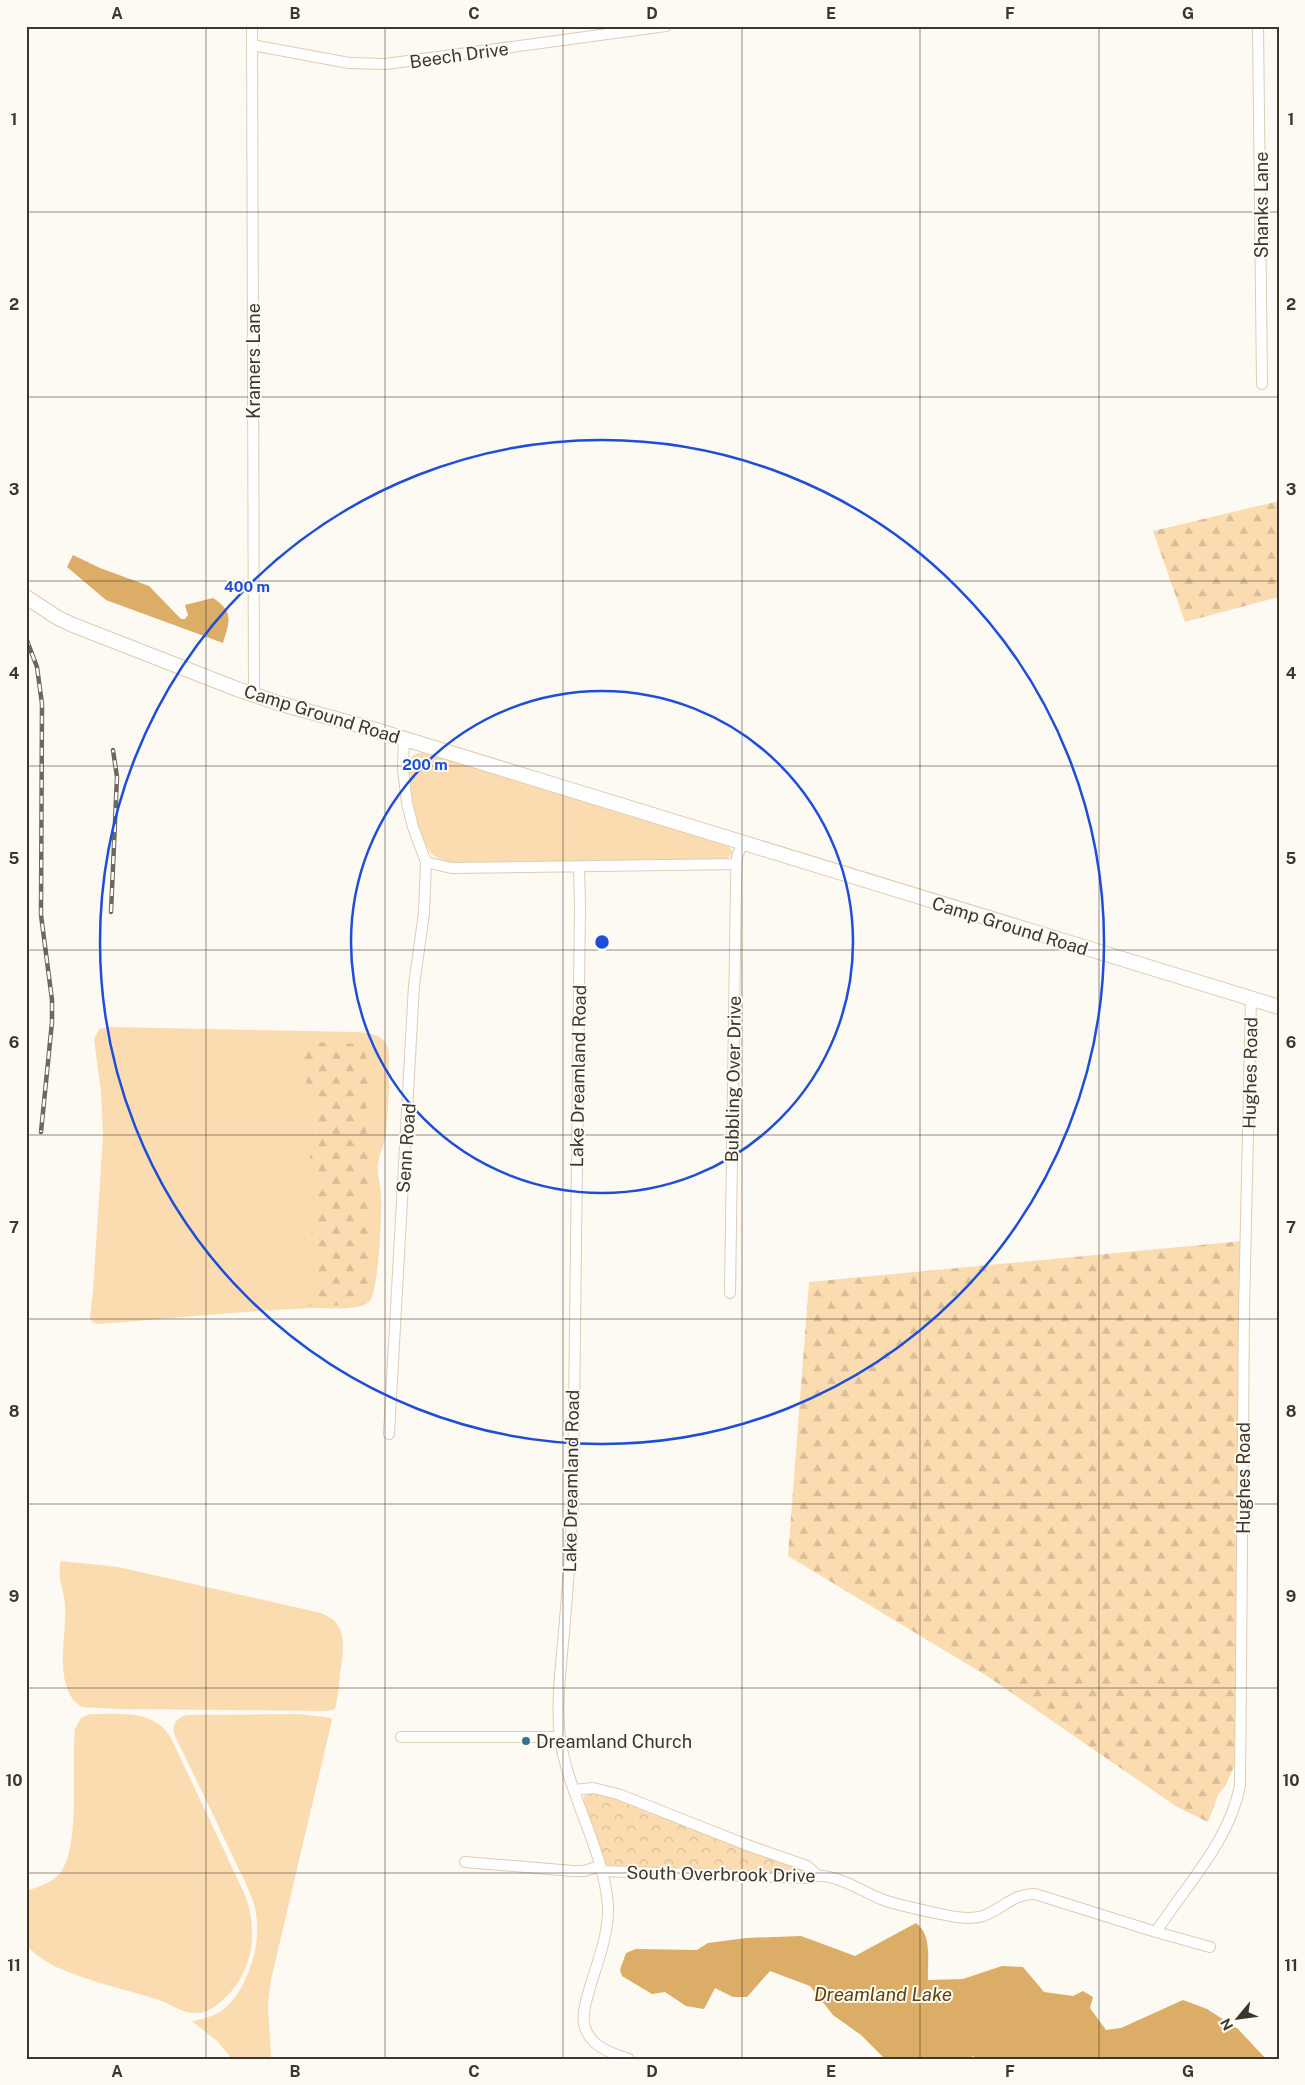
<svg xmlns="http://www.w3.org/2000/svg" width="1305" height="2085" font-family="'Public Sans',sans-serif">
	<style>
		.grass { fill: #fbdcb0 }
		.forest { fill: url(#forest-firs) }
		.park { fill: url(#park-crowns) }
		.water { fill: #dbad66 }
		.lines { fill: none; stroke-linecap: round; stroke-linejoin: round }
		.street-casing { stroke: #e0cdb2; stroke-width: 12 }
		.secondary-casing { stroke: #e0cdb2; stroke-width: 16 }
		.street { stroke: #fff; stroke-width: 10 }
		.secondary { stroke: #fff; stroke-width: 14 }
		.rail-casing { stroke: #6d675d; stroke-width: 4.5 }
		.rail { stroke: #fdf9f3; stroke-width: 2.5; stroke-dasharray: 8; stroke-linecap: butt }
		.grid { fill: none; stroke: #3d362b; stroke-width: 1; stroke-opacity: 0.55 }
		.ring { fill: none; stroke: #1d4ed8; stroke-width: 2.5 }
		.poi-dot { fill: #307683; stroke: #fdf9f3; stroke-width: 2 }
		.labels { text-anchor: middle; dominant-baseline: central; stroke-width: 4; stroke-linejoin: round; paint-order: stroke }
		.street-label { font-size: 18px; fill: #3d362b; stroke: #fdf9f3 }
		.poi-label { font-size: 18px; fill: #3d362b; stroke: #fdf9f3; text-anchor: start }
		.water-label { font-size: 19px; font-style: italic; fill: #604107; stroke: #fdf9f3 }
		.centre { fill: #1d4ed8; stroke: #fdf9f3; stroke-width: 2.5 }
		.ring-label { font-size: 15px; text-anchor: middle; font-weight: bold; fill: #1d4ed8; stroke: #fdf9f3; stroke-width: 4; stroke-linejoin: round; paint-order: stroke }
		.neatline { fill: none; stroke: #3d362b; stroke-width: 2 }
		.grid-label { font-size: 16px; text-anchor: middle; font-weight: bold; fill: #3d362b }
	</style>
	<defs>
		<pattern id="forest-firs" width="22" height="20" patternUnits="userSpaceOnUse" patternTransform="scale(1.25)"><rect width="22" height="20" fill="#fbdcb0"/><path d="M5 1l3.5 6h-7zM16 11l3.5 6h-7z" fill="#d8bd98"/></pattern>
		<pattern id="park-crowns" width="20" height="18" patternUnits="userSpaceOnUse" patternTransform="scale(1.25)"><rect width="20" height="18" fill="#fbdcb0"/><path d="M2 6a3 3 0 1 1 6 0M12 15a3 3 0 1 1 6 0" fill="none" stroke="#d8bd98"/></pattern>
	</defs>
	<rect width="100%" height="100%" fill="#fdf9f3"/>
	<path class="grass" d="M423,752L728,846L733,852L728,858L717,861L452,864C445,861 437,859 431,853C419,840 401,775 410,759C412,755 418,753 423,752Z
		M111,1027L357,1032C368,1033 384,1034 388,1048C391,1059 388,1132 384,1143C381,1152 377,1161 378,1172C378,1179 381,1186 381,1194C382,1211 379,1293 369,1302C359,1311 328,1308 314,1308C242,1311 170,1319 98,1324L92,1322L90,1317L93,1291L103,1135L101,1092L94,1039L99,1029Z
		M61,1561L118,1567L321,1613C349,1623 344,1649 340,1673C339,1685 338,1697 335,1709L327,1711L118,1709L82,1707C52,1689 67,1636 65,1607C65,1590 56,1576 61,1561Z
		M90,1714C119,1714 155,1709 171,1738L246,1897C258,1934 253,1972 224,1999C216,2006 209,2012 198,2013C182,2014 173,2005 159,2000C127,1990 92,1982 61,1969C48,1964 36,1955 26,1945V1891C38,1887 52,1883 60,1873C81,1847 71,1765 75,1729L81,1718Z
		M300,1714L331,1718L332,1720L271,1980L268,2004L271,2059H232L217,2041L192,2021C217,2017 229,2009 242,1986C254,1963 260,1939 256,1913C253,1894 241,1875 233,1857C214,1816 194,1775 174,1734C172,1724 177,1717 187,1715Z"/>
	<path class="forest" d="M1279,501V597L1185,622L1153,531Z
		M312,1042L360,1044L364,1047L368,1066L366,1124L372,1216L370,1283L368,1295L363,1303L353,1305L309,1306L317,1296L311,1245L313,1181L309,1169L314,1113L298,1047Z
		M1243,1241L1238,1757L1226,1785L1218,1795L1208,1822L1177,1807L987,1676L788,1556L809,1282Z"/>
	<path class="park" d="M590,1793L607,1795L654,1812L807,1870L806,1873L609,1867L604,1863L583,1803L584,1796Z"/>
	<path class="water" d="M73,555L100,568L149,586L181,619H185L188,615L185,605L213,598C235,612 229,622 223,643L106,600L67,567Z
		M916,1923C933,1936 927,1961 928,1980L963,1979L1002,1966L1023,1967L1044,1992L1073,1996L1083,1991L1093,1997L1090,2008L1106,2030L1121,2028L1183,2000L1207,2009L1238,2029L1266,2059H977L973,2056L968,2059H885L861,2035L833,2015L810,1986L770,1971L747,1997H733L715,1988L704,2009L686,2006L665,1992L652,1994L622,1976L620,1970L626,1953L636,1949L697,1950L708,1943L746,1938L801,1936L855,1956Z"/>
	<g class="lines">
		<g class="street-casing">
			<path id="street" d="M252,26L254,695
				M1258,26L1262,384
				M252,45L349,63L386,64L666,26
				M426,862L451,868L737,864
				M579,866L580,906L573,1500C571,1544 568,1588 564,1632C561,1666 556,1704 560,1738C568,1794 604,1850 608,1906C609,1933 598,1961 590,1987C587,1999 582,2011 584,2024C589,2046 610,2053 629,2059
				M730,1293L736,882L737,857L742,844
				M389,1434L414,985L424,913L426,862L413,827L407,803L403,769L404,739
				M401,1737H560
				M574,1790L593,1788L618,1794L747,1845L807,1866L816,1874
				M465,1862L573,1871H584L600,1866
				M601,1871L806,1878C830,1869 859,1890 881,1899C900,1906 921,1910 941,1914C953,1917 970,1920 983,1916C1001,1910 1014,1893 1035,1894L1156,1932L1210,1947
				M1156,1932C1186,1885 1229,1842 1240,1786L1244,1310L1251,999"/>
		</g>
		<g class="secondary-casing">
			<path id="secondary" d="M26,597L58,618L73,625L237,689L281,704L369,728L1279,1007"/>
		</g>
		<use href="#street" class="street"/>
		<use href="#secondary" class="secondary"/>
		<g class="rail-casing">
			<path id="rail" d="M26,638L37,667L42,704L41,915L52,1000V1022L41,1132
				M111,912L117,777L113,750"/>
		</g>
		<use href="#rail" class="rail"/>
	</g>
	<path class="grid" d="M206,26V2059M385,26V2059M563,26V2059M742,26V2059M920,26V2059M1099,26V2059M26,212H1279M26,397H1279M26,581H1279M26,766H1279M26,950H1279M26,1135H1279M26,1319H1279M26,1504H1279M26,1688H1279M26,1873H1279"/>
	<g class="ring">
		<circle cx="602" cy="942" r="251"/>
		<circle cx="602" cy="942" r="502"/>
	</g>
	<circle class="poi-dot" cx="526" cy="1741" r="5"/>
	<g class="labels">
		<g class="street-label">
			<text transform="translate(459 55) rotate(-8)">Beech Drive</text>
			<text transform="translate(1261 205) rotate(-90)">Shanks Lane</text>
			<text transform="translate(253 361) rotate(-90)">Kramers Lane</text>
			<text transform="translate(322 714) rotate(17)">Camp Ground Road</text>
			<text transform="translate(1010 926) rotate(17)">Camp Ground Road</text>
			<text transform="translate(1250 1073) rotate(-89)">Hughes Road</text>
			<text transform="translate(578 1076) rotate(-89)">Lake Dreamland Road</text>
			<text transform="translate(733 1079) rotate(-89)">Bubbling Over Drive</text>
			<text transform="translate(406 1148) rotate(-86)">Senn Road</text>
			<text transform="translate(1243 1478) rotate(-90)">Hughes Road</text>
			<text transform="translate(571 1481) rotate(-89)">Lake Dreamland Road</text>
			<text transform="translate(721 1874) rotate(1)">South Overbrook Drive</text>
		</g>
		<g class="poi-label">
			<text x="536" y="1741">Dreamland Church</text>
		</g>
		<g class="water-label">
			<text x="883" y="1994">Dreamland Lake</text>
		</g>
	</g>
	<circle cx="602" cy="942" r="8" class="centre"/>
	<g class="ring-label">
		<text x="247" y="592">400 m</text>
		<text x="425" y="770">200 m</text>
	</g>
	<rect width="1305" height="2085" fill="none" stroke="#fdf9f3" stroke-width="55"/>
	<g transform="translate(1238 2018) rotate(241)" stroke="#fdf9f3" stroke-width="4" paint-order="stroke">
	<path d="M0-4L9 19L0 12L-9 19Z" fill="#3d362b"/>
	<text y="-8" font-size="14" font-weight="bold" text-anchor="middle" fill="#3d362b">N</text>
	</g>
	<rect x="28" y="28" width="1250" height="2030" class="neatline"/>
	<g class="grid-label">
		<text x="117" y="19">A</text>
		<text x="295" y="19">B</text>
		<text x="474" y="19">C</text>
		<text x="652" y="19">D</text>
		<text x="831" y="19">E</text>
		<text x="1010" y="19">F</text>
		<text x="1188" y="19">G</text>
		<text x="14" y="125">1</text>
		<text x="1291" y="125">1</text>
		<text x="14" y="310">2</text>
		<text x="1291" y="310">2</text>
		<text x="14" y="495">3</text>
		<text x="1291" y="495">3</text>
		<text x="14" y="679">4</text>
		<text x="1291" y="679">4</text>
		<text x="14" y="864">5</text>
		<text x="1291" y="864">5</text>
		<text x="14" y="1048">6</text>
		<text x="1291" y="1048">6</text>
		<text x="14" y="1233">7</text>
		<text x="1291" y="1233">7</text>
		<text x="14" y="1417">8</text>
		<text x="1291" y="1417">8</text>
		<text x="14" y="1602">9</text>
		<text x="1291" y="1602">9</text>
		<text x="14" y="1786">10</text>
		<text x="1291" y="1786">10</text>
		<text x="14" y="1971">11</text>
		<text x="1291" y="1971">11</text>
		<text x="117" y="2077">A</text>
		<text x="295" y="2077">B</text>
		<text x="474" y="2077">C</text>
		<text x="652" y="2077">D</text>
		<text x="831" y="2077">E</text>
		<text x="1010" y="2077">F</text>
		<text x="1188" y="2077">G</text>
	</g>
</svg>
